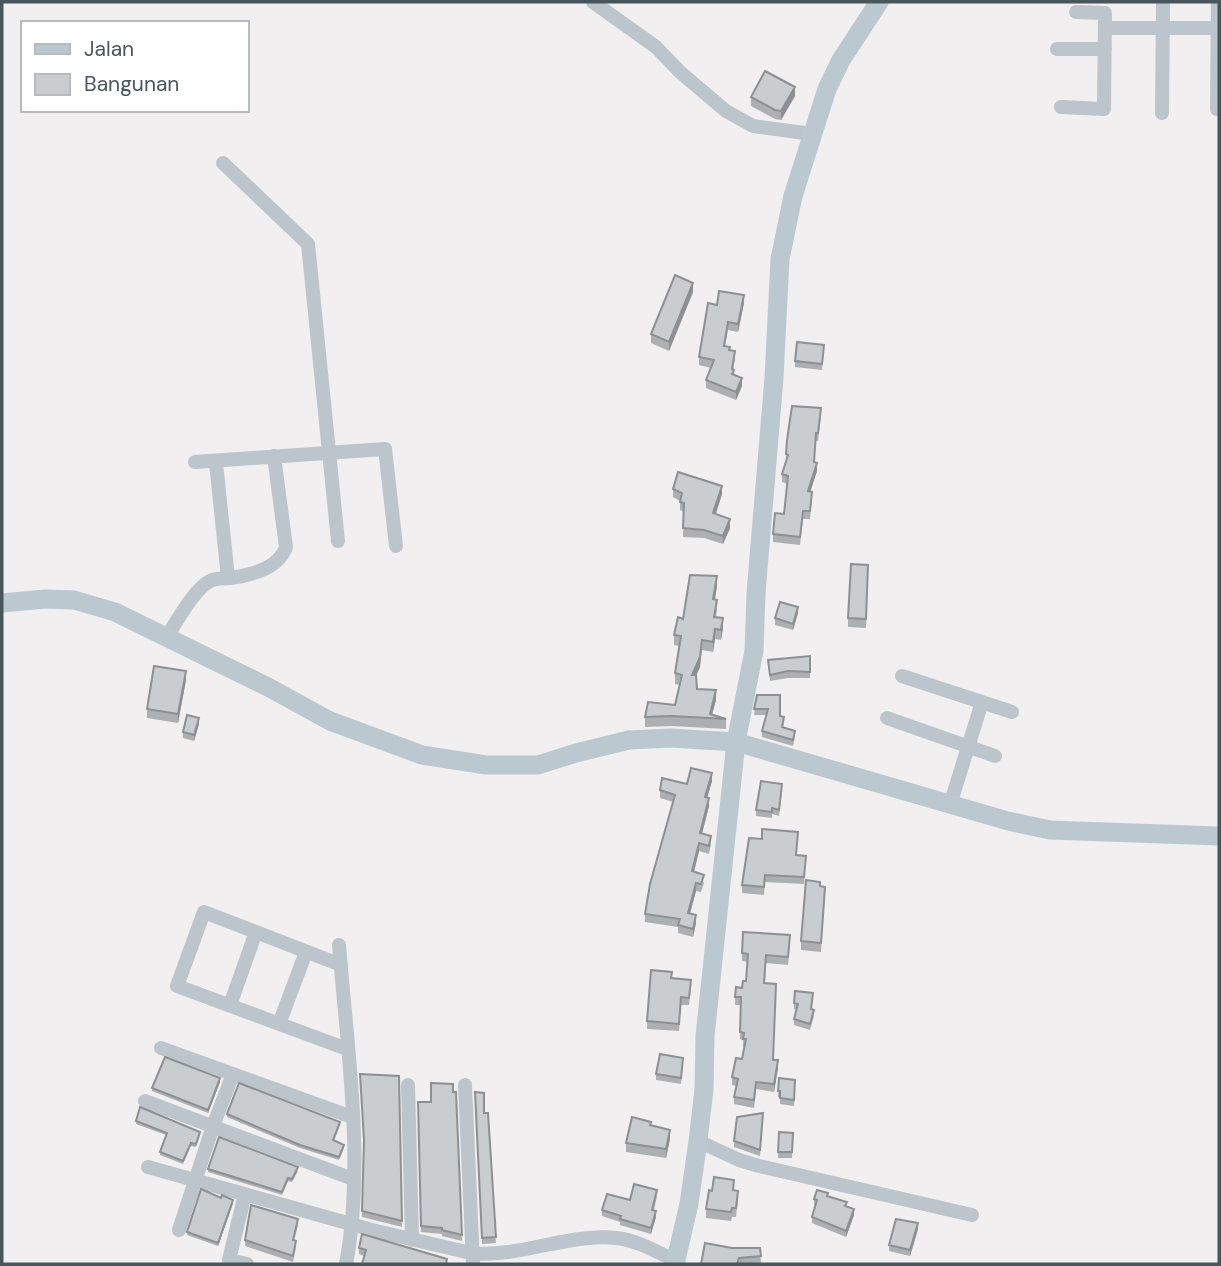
<svg xmlns="http://www.w3.org/2000/svg" width="1221" height="1266" font-family="'DM Sans',sans-serif">
	<style>
		.lines { fill: none; stroke-linecap: round; stroke-linejoin: round }
		.street { stroke: #bcc5cb; stroke-width: 14 }
		.secondary { stroke: #bcc8cf; stroke-width: 19 }
		.wall { fill: #adb0b3 }
		.shaded-wall { fill: #8d9092 }
		.building { fill: #c9cdd0; stroke: #8d9092; stroke-width: 2 }
	</style>
	<rect width="100%" height="100%" fill="#f1efef"/>
	<g class="lines">
		<path class="street" d="M593,2L656,47L680,72L726,111L753,126L812,134
			M1105,28H1219
			M1057,49H1105
			M1061,107L1104,109L1105,13L1076,12
			M1217,109L1218,2
			M1162,113L1163,3
			M223,163L308,244L338,541
			M195,462L385,449L396,546
			M216,463L228,578
			M166,638C176,623 194,589 210,581C216,578 225,578 231,578C252,575 279,568 286,547L274,456
			M902,676L1012,712
			M887,718L995,756
			M950,805L982,702
			M339,945C347,1047 365,1164 346,1264
			M341,965L204,912L177,986L347,1049
			M230,1005L256,932
			M279,1024L306,952
			M161,1048L352,1117
			M408,1085L412,1240
			M465,1085L473,1264
			M145,1101L353,1179
			M698,1141L739,1160L759,1166L972,1215
			M148,1167L372,1230L471,1253C520,1258 567,1233 616,1238C637,1240 657,1252 676,1261
			M245,1194L229,1260L247,1264
			M179,1230L213,1126L233,1074"/>
		<path class="secondary" d="M2,603L45,599L74,600L115,612L268,687L330,721L422,755L486,765H538L576,753L629,740L671,738L736,742L1008,821L1050,830L1219,836
			M675,1264L689,1204L698,1141L704,1089L705,1036L736,742L754,651L756,593L774,378L780,259L793,196L827,89L841,60L879,2"/>
	</g>
	<path class="wall" d="M795,96L781,120L775,119L751,106V97Z
		M693,292L669,351L651,343V334Z
		M744,303L738,332L728,330L725,346L730,350L735,359L733,370L734,375L742,386L736,400L706,388V380L711,368L699,365V357L717,305Z
		M824,351L822,370L795,367V361Z
		M821,415L818,441H816L814,462L817,471L810,491L812,499L810,519H803L800,545L773,542V534L784,514L787,484L782,482V474L786,461L787,440Z
		M673,489L722,494L716,514L730,528L723,544L704,538L683,537L684,512L680,510V501L673,497Z
		M868,574L866,628L848,627V618Z
		M717,586L715,600L717,610L716,617L723,628L721,640L715,639L713,652L702,650L700,667L696,675L697,689L716,700L712,715L726,719V729L672,726L645,727V717L675,705L680,685L675,684V673L679,646L674,645V635L683,619Z
		M798,613L793,630L775,625V618Z
		M810,656V678H788L770,681L768,660Z
		M186,680L178,723L147,718V709Z
		M757,695L784,724L783,727L795,737L793,746L762,737V731L766,715H754Z
		M199,724L194,741L183,738V732Z
		M712,781L707,798L709,806L702,834L711,844L709,854L699,851L694,872L704,883L701,892L696,891L690,913L696,923L693,937L678,933V927L645,922V914L673,802L660,798V790L687,784Z
		M782,791L779,816L772,814V818L756,816V810Z
		M762,839H798L796,855L806,856L804,884L765,882L764,895L742,893V885Z
		M820,886L825,896L821,952L801,950V941Z
		M790,943L788,965L766,963L765,983L773,1060L778,1068L774,1092L756,1089L754,1108L734,1104V1097L736,1086L732,1085V1077L742,1059L745,1047H743V1040L740,1039L741,1005H735V997L746,981L748,962L742,961V953Z
		M691,988L689,1005H681L679,1031L647,1029V1021Z
		M813,999L811,1010L814,1016L810,1030L794,1025V1019L797,1010L794,1009V1003Z
		M683,1064L681,1084L656,1080V1074Z
		M399,1076L402,1227L362,1217L364,1144Z
		M779,1078L795,1086L794,1106L780,1104V1097H778Z
		M220,1082L208,1113L152,1091V1088Z
		M453,1092H456L462,1241L442,1236V1234L421,1232L418,1102H431Z
		M475,1092L484,1113L496,1243L482,1244Z
		M227,1114L340,1125L334,1141L344,1148L339,1160L300,1148L227,1117Z
		M763,1119L760,1156L734,1147V1141Z
		M136,1121L200,1135L196,1147L191,1146L183,1164L160,1155V1152L166,1135L136,1124Z
		M651,1125L670,1139L666,1158L626,1152V1143Z
		M779,1132L793,1133L792,1158H778Z
		M208,1169L298,1171L292,1182L288,1181L282,1195L208,1172Z
		M734,1191L738,1200L736,1217H732L731,1221L706,1218V1209Z
		M657,1196L654,1210L656,1217L651,1234L620,1225V1222L602,1216V1210Z
		M828,1196L847,1206L854,1215L846,1237L812,1223V1217L815,1206L814,1205V1199Z
		M233,1203L218,1246L187,1235V1232Z
		M298,1225L294,1241L296,1247L293,1262L245,1246V1240Z
		M918,1229L910,1256L889,1251V1245Z
		M359,1248L447,1264L364,1256L359,1254Z
		M732,1248H760L761,1264H701Z"/>
	<path class="shaded-wall" d="M795,87V96L781,120V111Z
		M693,283V292L669,351V342Z
		M744,295V303L738,332V324Z
		M742,378V386L736,400V392Z
		M817,463V471L808,499V491Z
		M722,486V494L713,522V513Z
		M730,519V528L723,544V536Z
		M717,576V586L713,610V599Z
		M798,607V613L793,630V624Z
		M723,618V628L721,640V630Z
		M715,629V639L713,652V642Z
		M702,640L700,667L692,685V675Z
		M186,671V680L178,723V714Z
		M716,690V700L711,718L710,714Z
		M199,718V724L194,741V735Z
		M712,773V781L705,805V797Z
		M709,798V806L700,841V833Z
		M699,843V851L692,879V871Z
		M696,883V891L688,921V913Z
		M696,915V923L693,937V929Z
		M778,1060V1068L774,1092V1084Z
		M220,1078V1082L208,1113V1110Z
		M670,1130V1139L666,1158V1149Z
		M233,1200V1203L218,1246V1243Z
		M854,1209V1215L846,1237V1231Z
		M656,1211V1217L651,1234V1228Z
		M918,1223V1229L910,1256V1250Z"/>
	<path class="building" d="M765,71L795,87L781,111L775,110L751,97Z
		M675,275L693,283L669,342L651,334Z
		M719,291L744,295L738,324L728,322L724,346L730,347L729,350L735,351L732,369L734,370L732,374L742,378L736,392L706,380L714,360L699,357L708,303L717,305Z
		M797,342L824,345L822,364L795,361Z
		M792,406L821,408L818,433H816L814,462L817,463L808,491L812,492L810,511H803L800,537L773,534L775,513L784,514L788,476L782,474L788,455L786,454L787,440Z
		M678,472L722,486L713,513L730,519L723,536L704,530L683,528L684,503L680,502L682,493L673,489Z
		M851,564L868,565L866,619L848,618Z
		M690,575L717,576L713,599L717,600L714,617L723,618L721,630L715,629L713,642L702,640L700,657L692,675H696L697,689L716,690L710,714L726,719L672,716L645,717L648,702L675,705L682,675L675,673L681,636L674,635L678,617L683,619Z
		M780,602L798,607L793,624L775,618Z
		M810,656V672L788,671L770,675L768,660Z
		M154,666L186,671L178,714L147,709Z
		M757,695H780V716L784,717L782,727L795,731L793,740L762,731L768,709H754Z
		M187,715L199,718L194,735L183,732Z
		M691,768L712,773L705,797L709,798L700,833L711,836L709,846L699,843L692,871L704,875L701,884L696,883L688,913L696,915L693,929L678,925L680,919L645,914L650,884L675,795L660,790L662,778L687,784Z
		M761,781L782,784L779,810L772,808V812L756,810Z
		M762,829L798,832L796,855L806,856L804,877L765,875L764,887L742,885L749,838L762,839Z
		M806,880L820,882V886L825,887L821,943L801,941Z
		M743,932L790,935L788,957L766,955L764,983L776,984L773,1060H778L774,1084L756,1082L754,1100L734,1097L738,1079L732,1077L736,1058L742,1059L746,1039H743L744,1033L740,1032L741,997H735L736,987L742,988L743,981H746L748,954L742,953Z
		M651,970L672,972L671,978L691,980L689,998L681,997L679,1024L647,1021Z
		M795,991L813,993L811,1009L814,1010L810,1024L794,1019L798,1004L794,1003Z
		M660,1054L683,1058L681,1078L656,1074Z
		M165,1057L220,1078L208,1110L152,1088Z
		M360,1074L399,1076L402,1221L362,1211L364,1140Z
		M779,1078L795,1080L794,1100L780,1098V1091H778Z
		M239,1083L340,1122L333,1140L344,1145L339,1157L300,1145L227,1114Z
		M431,1083L453,1084V1092H456L462,1235L442,1230V1228L421,1226L418,1102H431Z
		M475,1092L484,1093V1113H488L496,1237L482,1238Z
		M140,1107L200,1132L196,1144L191,1143L183,1161L160,1152L167,1133L136,1121Z
		M763,1113L760,1150L734,1141L737,1117Z
		M632,1117L651,1122L650,1125L670,1130L666,1149L626,1143Z
		M779,1132L793,1133L792,1152H778Z
		M219,1137L298,1167L292,1179L288,1178L282,1192L208,1169Z
		M714,1177L734,1180L733,1190L738,1191L736,1208H732L731,1212L706,1209L709,1190L712,1191Z
		M634,1184L657,1190L652,1210L656,1211L651,1228L620,1219L621,1216L602,1210L607,1194L630,1200Z
		M201,1189L221,1198L222,1195L233,1200L218,1243L187,1232Z
		M817,1190L828,1193L827,1196L847,1202L845,1206L854,1209L846,1231L812,1217L817,1200L814,1199Z
		M251,1205L298,1219L293,1240L296,1241L293,1256L245,1240Z
		M896,1219L918,1223L910,1250L889,1245Z
		M362,1234L447,1259L446,1264H362L366,1250L359,1248Z
		M705,1243L732,1248H760L761,1256L739,1258L737,1264H701Z"/>
	<rect width="1221" height="1266" fill="none" stroke="#48555b" stroke-width="7"/>
	<rect x="21" y="21" width="228" height="91" fill="#ffffff" stroke="#b6bbbd" stroke-width="2"/>
	<rect x="35" y="44" width="35" height="10" fill="#bcc8cf" stroke="#b6bbbd" stroke-width="2"/>
	<text x="84" y="56" font-size="21" fill="#48555b">Jalan</text>
	<rect x="35" y="74" width="35" height="21" fill="#c9cdd0" stroke="#b6bbbd" stroke-width="2"/>
	<text x="84" y="91" font-size="21" fill="#48555b">Bangunan</text>
</svg>
